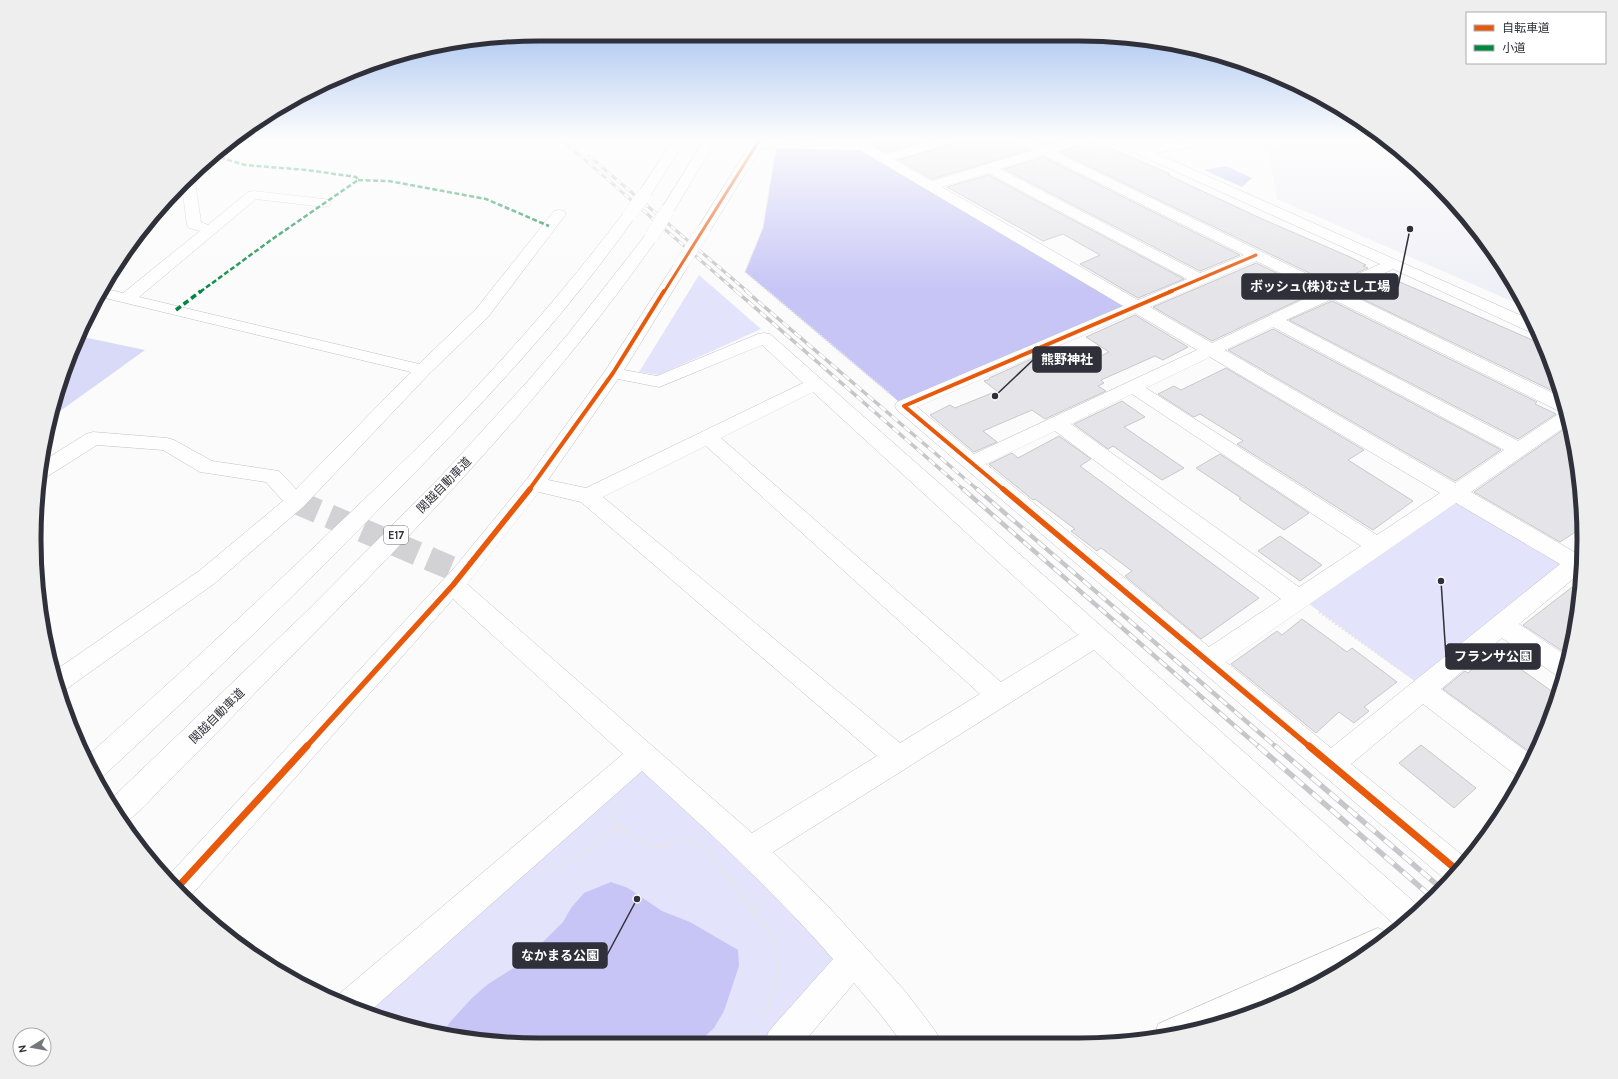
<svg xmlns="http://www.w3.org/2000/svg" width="1618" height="1079" font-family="Karla,'Noto Sans JP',sans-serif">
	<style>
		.built { fill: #efeff7 }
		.green { fill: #e3e3fc }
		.forest { fill: #d9d9f8 }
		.water { fill: #c6c5f6 }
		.building { fill: #e4e4e9; stroke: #c8c8cd }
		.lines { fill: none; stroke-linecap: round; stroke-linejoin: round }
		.minor-tunnel { stroke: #d2d2d5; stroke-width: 24; stroke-dasharray: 24 12; stroke-linecap: butt }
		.minor-casing { stroke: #c1c1c6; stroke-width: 1 }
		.highway-casing { stroke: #c1c1c6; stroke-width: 1 }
		.path-far3 { stroke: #e6e6e7; stroke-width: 1.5; stroke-dasharray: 1.5 1.5; stroke-linecap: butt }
		.path-far2 { stroke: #e6e6e7; stroke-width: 2; stroke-dasharray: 1.5 1.5; stroke-linecap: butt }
		.path-far1 { stroke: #e6e6e7; stroke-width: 2.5; stroke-dasharray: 2 2; stroke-linecap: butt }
		.path { stroke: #e6e6e7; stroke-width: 3.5; stroke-dasharray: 3 3; stroke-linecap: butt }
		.minor { fill: #fefefe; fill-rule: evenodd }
		.highway { fill: #fefefe; fill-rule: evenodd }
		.rail-far3-casing { stroke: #c7c7c9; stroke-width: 3 }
		.rail-far2-casing { stroke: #c7c7c9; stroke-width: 3.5 }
		.rail-far1-casing { stroke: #c7c7c9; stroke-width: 4.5 }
		.rail-casing { stroke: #c7c7c9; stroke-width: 5.5 }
		.rail-far3 { stroke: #fff; stroke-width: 2; stroke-dasharray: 6; stroke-linecap: butt }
		.rail-far2 { stroke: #fff; stroke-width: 2.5; stroke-dasharray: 8; stroke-linecap: butt }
		.rail-far1 { stroke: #fff; stroke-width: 3; stroke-dasharray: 10; stroke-linecap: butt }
		.rail { stroke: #fff; stroke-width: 4; stroke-dasharray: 12; stroke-linecap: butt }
		.minor-bridge-casing { stroke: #c1c1c6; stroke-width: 14; stroke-linecap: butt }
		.highway-bridge-casing { stroke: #c1c1c6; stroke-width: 14; stroke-linecap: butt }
		.minor-bridge { stroke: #fefefe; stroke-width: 14 }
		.highway-bridge { stroke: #fefefe; stroke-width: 14 }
		.quiet-far1 { stroke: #00873e; stroke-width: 2.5; stroke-dasharray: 5 2.5; stroke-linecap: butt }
		.quiet { stroke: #00873e; stroke-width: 3.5; stroke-dasharray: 6 3.5; stroke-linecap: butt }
		.cycleway-far3-casing { stroke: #fff; stroke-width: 4.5 }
		.cycleway-far2-casing { stroke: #fff; stroke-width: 6 }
		.cycleway-far1-casing { stroke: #fff; stroke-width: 8 }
		.cycleway-casing { stroke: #fff; stroke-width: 10 }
		.cycleway-far3 { stroke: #e8590c; stroke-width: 3 }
		.cycleway-far2 { stroke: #e8590c; stroke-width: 4 }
		.cycleway-far1 { stroke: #e8590c; stroke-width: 5.5 }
		.cycleway { stroke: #e8590c; stroke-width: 7 }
		.labels { text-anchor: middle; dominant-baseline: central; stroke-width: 3; stroke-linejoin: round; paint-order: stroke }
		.shield { fill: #fff; stroke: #6e6e76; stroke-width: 1 }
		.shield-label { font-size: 11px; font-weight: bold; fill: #30303b }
		.street-label { font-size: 12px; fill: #30303b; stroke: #fff }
		.rim { fill: none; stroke: #30303b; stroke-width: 5 }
		.leader { fill: none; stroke: #30303b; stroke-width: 1.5 }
		.callout-dot { fill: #30303b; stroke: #fff; stroke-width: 1.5 }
		.callout { fill: #30303b; stroke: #30303b; stroke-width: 1.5 }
		.callout-label { font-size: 13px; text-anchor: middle; font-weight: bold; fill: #fff }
	</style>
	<rect width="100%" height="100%" fill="#fbfbfb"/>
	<path class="built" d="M1300,139H1384L1436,182L1499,258L1525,307L1277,199L1268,149Z"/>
	<path class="green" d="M699,275L761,329L659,375L639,372Z
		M1456,493L1576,563L1424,688L1301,598Z
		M642,754L854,959L781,1043L473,1041L408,1028L351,1006Z"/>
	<path class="forest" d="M78,336L145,350L56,414L50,415L72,346Z"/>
	<path class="water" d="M777,144L862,146L1137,306L904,406L745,272L763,228Z
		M1226,166L1252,178L1242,187L1204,170Z
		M611,882L628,888L662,911L690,922L738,950L739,966L724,1011L714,1028L699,1042L473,1041L441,1034L451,1021L472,998L488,984L523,962L563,922L571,908L584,893Z"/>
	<path class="building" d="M871,139H932L886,152L876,147Z
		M959,139H1013L1015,143L1029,150L932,179L899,160L956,143Z
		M1034,139H1064L1046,145Z
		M1092,140L1170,174L1168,175L1260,218L1350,257L1366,265L1363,266L1368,268L1332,284L1060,152L1086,143Z
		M1043,157L1240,255L1200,271L1004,169Z
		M988,175L1184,279L1138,298L1080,264L1100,255L1063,234L1043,241L947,187Z
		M1256,263L1316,292L1212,341L1153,307Z
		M1384,275L1546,346L1558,388L1553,391L1348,292Z
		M1332,301L1537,402L1535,404L1556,414L1518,439L1289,320Z
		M1135,315L1188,347L1163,360L1155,356L1101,380L1104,383L1098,386L1106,391L1045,419L1032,410L983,431L997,442L974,452L930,415L950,405L955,408L997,391L984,381L990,379L989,378L1043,354L1069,371L1109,352L1086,337Z
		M1273,329L1501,450L1455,481L1228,350Z
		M1226,368L1364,450L1348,460L1413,501L1373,530L1237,444L1243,441L1242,440L1200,414L1194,417L1158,394L1174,386L1181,390Z
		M1122,401L1145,417L1124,427L1184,468L1162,480L1113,446L1108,449L1074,424Z
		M1570,425L1574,441L1583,527L1560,542L1474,492Z
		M1059,436L1091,459L1080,466L1259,598L1201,639L1125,576L1132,571L1101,548L1097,551L1071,531L1075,529L1035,499L1033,500L989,464L1012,453L1018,458Z
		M1220,454L1309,513L1284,530L1239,499L1241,498L1196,468Z
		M1280,536L1322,565L1300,581L1258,551Z
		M1580,581L1574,638L1570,651L1567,654L1523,625Z
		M1302,619L1347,652L1352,648L1397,682L1364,707L1369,711L1354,723L1339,712L1316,733L1231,664L1277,631L1282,635Z
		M1494,650L1557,695L1546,733L1534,755L1443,689L1465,671L1468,673Z
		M1421,745L1476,788L1454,808L1399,763Z"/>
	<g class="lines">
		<path class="minor-tunnel" d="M296,502L463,573"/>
		<g class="minor-casing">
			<path id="minor" d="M611,139H634L636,142L634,145L630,146L613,142Z
				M754,139L854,143L851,139H863L866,143L886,154L938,139H958L956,142L895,160L932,181L1033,150L1016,142L1014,139H1030L1046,147L1069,139H1088L1086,142L1056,152L1332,286L1380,264L1111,142L1109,139H1126L1143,147L1192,139H1222L1220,142L1216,143L1156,153L1531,320L1538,333L1530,332L1393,269L1345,292L1561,397L1565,411L1557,410L1332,299L1286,320L1518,441L1560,413L1565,411L1569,424L1471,492L1576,553L1583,551L1581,574H1579L1519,624L1568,657L1562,677L1556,675L1502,638L1441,689L1533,756L1522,777L1517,776L1423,704L1351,764L1467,859L1448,882L897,410L895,406L897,402L1123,306L860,150L761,148L708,234L703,235L698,234L696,231ZM1043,155L1244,255L1200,273L1000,169ZM988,173L1187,279L1138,300L942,187ZM1256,261L1319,292L1212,343L1150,307ZM1135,313L1197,350L974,454L917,407ZM1273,327L1504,450L1455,483L1225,350ZM1210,357L1440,493L1377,535L1146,388ZM1132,394L1361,546L1299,587L1071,424ZM1055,431L1281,599L1209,647L986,464ZM1456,503L1560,564L1331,748L1226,662Z
				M189,178L193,179L195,182L201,222L208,225L248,192L253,191L324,199L329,200L331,203L329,206L324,207L256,199L139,297L419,364L476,309L554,211L559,210L564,211L566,214L488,317L429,374L303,507L215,583L65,690L58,693L53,672L199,571L283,501L266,482L200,472L163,450L97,445L48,476L41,478L43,461L86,434L93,432L167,438L174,440L212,461L279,471L296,489L411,372L101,297L106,289L123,293L200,231L189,228L187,225L182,186Z
				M680,261L685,263L688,266L624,370L657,376L758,334L764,333L770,334L1422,909L1398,928L1094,650L773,852L827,905L905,991L936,1032L941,1044H903L881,1015L854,983L803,1043H764L769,1031L833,959C774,891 708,831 642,771L368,1013L337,1001L339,994L623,754L453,599L187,900L182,897L167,877L455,567L527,479L605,371L675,263ZM762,345L803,383L586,488L548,480L618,379L659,387ZM813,392L1078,635L1001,682L721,438ZM706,446L980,694L900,743L603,497ZM539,492L581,502L877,756L752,833L467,584Z
				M1378,928L1389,933L1390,935L1360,960L1272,1006L1177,1035L1154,1038L1158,1024Z"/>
		</g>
		<g class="highway-casing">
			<path id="highway" d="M674,139H686L649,198L644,199L639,198L637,195Z
				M705,139H717L672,214L667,215L662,214L660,211Z
				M630,210L635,211L637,214C564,319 475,412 385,503C293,597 198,689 101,778L96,780L86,757C170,683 252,607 333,529C388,477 443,424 494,368C540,318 584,265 625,211Z
				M652,232L657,233L659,236C543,403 398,549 255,693C225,725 194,756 163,787C151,798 139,814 125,822L109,801L307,611L441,476L527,382L568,334L647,233Z"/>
		</g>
		<path class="path-far3" d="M978,139L997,149
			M1091,152L1342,269
			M1037,169L1209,257
			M1249,277L1279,292
			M1381,288L1390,292
			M769,292L745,272L763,228L774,159"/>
		<path class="path-far2" d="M768,291L890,394
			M1277,291L1284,295
			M1388,291L1552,368
			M1324,316L1530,421
			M1566,439L1575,444"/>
		<path class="path-far1" d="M1319,612L1405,673"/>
		<path class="path" d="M611,815L619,827
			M548,871L575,859L619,827L638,840L658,847L686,839L707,850L771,934L778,968L769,1007L761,1020
			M753,910L763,901
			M747,1043L755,1029"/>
		<use href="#minor" class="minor"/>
		<use href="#highway" class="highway"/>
		<g class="rail-far3-casing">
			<path id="rail-far3" d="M561,139L737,292
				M589,156L748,292"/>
		</g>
		<g class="rail-far2-casing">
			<path id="rail-far2" d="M736,291L964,490
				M746,291L978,490"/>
		</g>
		<g class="rail-far1-casing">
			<path id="rail-far1" d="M963,489L1259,747
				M977,489L1276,747"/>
		</g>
		<g class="rail-casing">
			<path id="rail" d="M1258,746L1434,899
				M1275,746L1442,889"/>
		</g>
		<use href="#rail-far3" class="rail-far3"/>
		<use href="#rail-far2" class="rail-far2"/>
		<use href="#rail-far1" class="rail-far1"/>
		<use href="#rail" class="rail"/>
		<g class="minor-bridge-casing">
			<path id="minor-bridge" d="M680,266L703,231"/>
		</g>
		<g class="highway-bridge-casing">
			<path id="highway-bridge" d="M630,214L644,195
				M652,236L667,211"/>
		</g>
		<use href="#minor-bridge" class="minor-bridge"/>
		<use href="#highway-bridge" class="highway-bridge"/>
		<path class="quiet-far1" d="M358,180L389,181L486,199L549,226
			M200,292L271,240L358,180L356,177L307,170L245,165L212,155"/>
		<path class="quiet" d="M176,310L201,291"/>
		<g class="cycleway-far3-casing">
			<path id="cycleway-far3" d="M664,292L760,139
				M1169,292L1256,255"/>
		</g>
		<g class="cycleway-far2-casing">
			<path id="cycleway-far2" d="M529,490L613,373L664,291
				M1004,490L904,406L1172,291"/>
		</g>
		<g class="cycleway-far1-casing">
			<path id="cycleway-far1" d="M1003,489L1310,747
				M306,747L453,585L530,489"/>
		</g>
		<g class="cycleway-casing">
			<path id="cycleway" d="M1309,746L1458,871
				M176,889L307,746"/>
		</g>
		<use href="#cycleway-far3" class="cycleway-far3"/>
		<use href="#cycleway-far2" class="cycleway-far2"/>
		<use href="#cycleway-far1" class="cycleway-far1"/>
		<use href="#cycleway" class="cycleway"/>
	</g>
	<linearGradient id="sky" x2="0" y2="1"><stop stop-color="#9abbee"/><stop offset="0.48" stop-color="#fdfdfd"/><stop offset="1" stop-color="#fdfdfd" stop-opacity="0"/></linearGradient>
	<rect width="1618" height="290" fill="url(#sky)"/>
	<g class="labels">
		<rect class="shield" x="384" y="526" width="24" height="18" rx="3"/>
		<g class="shield-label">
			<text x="396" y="535">E17</text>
		</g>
		<g class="street-label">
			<text transform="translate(444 485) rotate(-46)">関越自動車道</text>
			<text transform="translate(217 716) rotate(-45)">関越自動車道</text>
		</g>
	</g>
	<path d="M0 0H1618V1079H0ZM539 41H1079A498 498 0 0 1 1577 539V540A498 498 0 0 1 1079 1038H539A498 498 0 0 1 41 540V539A498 498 0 0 1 539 41Z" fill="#eeeeef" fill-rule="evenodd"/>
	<path class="rim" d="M539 41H1079A498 498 0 0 1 1577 539V540A498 498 0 0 1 1079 1038H539A498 498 0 0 1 41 540V539A498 498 0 0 1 539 41Z"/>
	<path class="leader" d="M1410 229L1398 287M995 396L1033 360M1441 581L1446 657M637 899L607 955"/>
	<g class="callout-dot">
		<circle cx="1410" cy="229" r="4"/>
		<circle cx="995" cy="396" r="4"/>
		<circle cx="1441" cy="581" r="4"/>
		<circle cx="637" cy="899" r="4"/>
	</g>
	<g class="callout">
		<rect x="1242" y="274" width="156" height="25" rx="4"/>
		<rect x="1033" y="347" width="68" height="25" rx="4"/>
		<rect x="1446" y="644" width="94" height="25" rx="4"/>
		<rect x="513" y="943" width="94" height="25" rx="4"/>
	</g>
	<g class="callout-label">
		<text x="1320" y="291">ボッシュ(株)むさし工場</text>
		<text x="1067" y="364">熊野神社</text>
		<text x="1493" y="661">フランサ公園</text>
		<text x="560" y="960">なかまる公園</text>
	</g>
	<rect x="1466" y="12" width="140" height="52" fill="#ffffff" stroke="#acacb1"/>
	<rect x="1474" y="25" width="20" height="6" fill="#e8590c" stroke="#acacb1"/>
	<text x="1502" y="32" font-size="12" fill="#30303b">自転車道</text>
	<rect x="1474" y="45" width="20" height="6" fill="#00873e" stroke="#acacb1"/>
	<text x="1502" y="52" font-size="12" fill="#30303b">小道</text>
	<g transform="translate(32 1047) rotate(259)"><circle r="19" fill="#ffffff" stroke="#acacb1"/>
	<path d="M0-3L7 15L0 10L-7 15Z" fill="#77777e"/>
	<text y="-6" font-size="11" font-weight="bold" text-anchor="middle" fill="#30303b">N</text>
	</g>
</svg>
